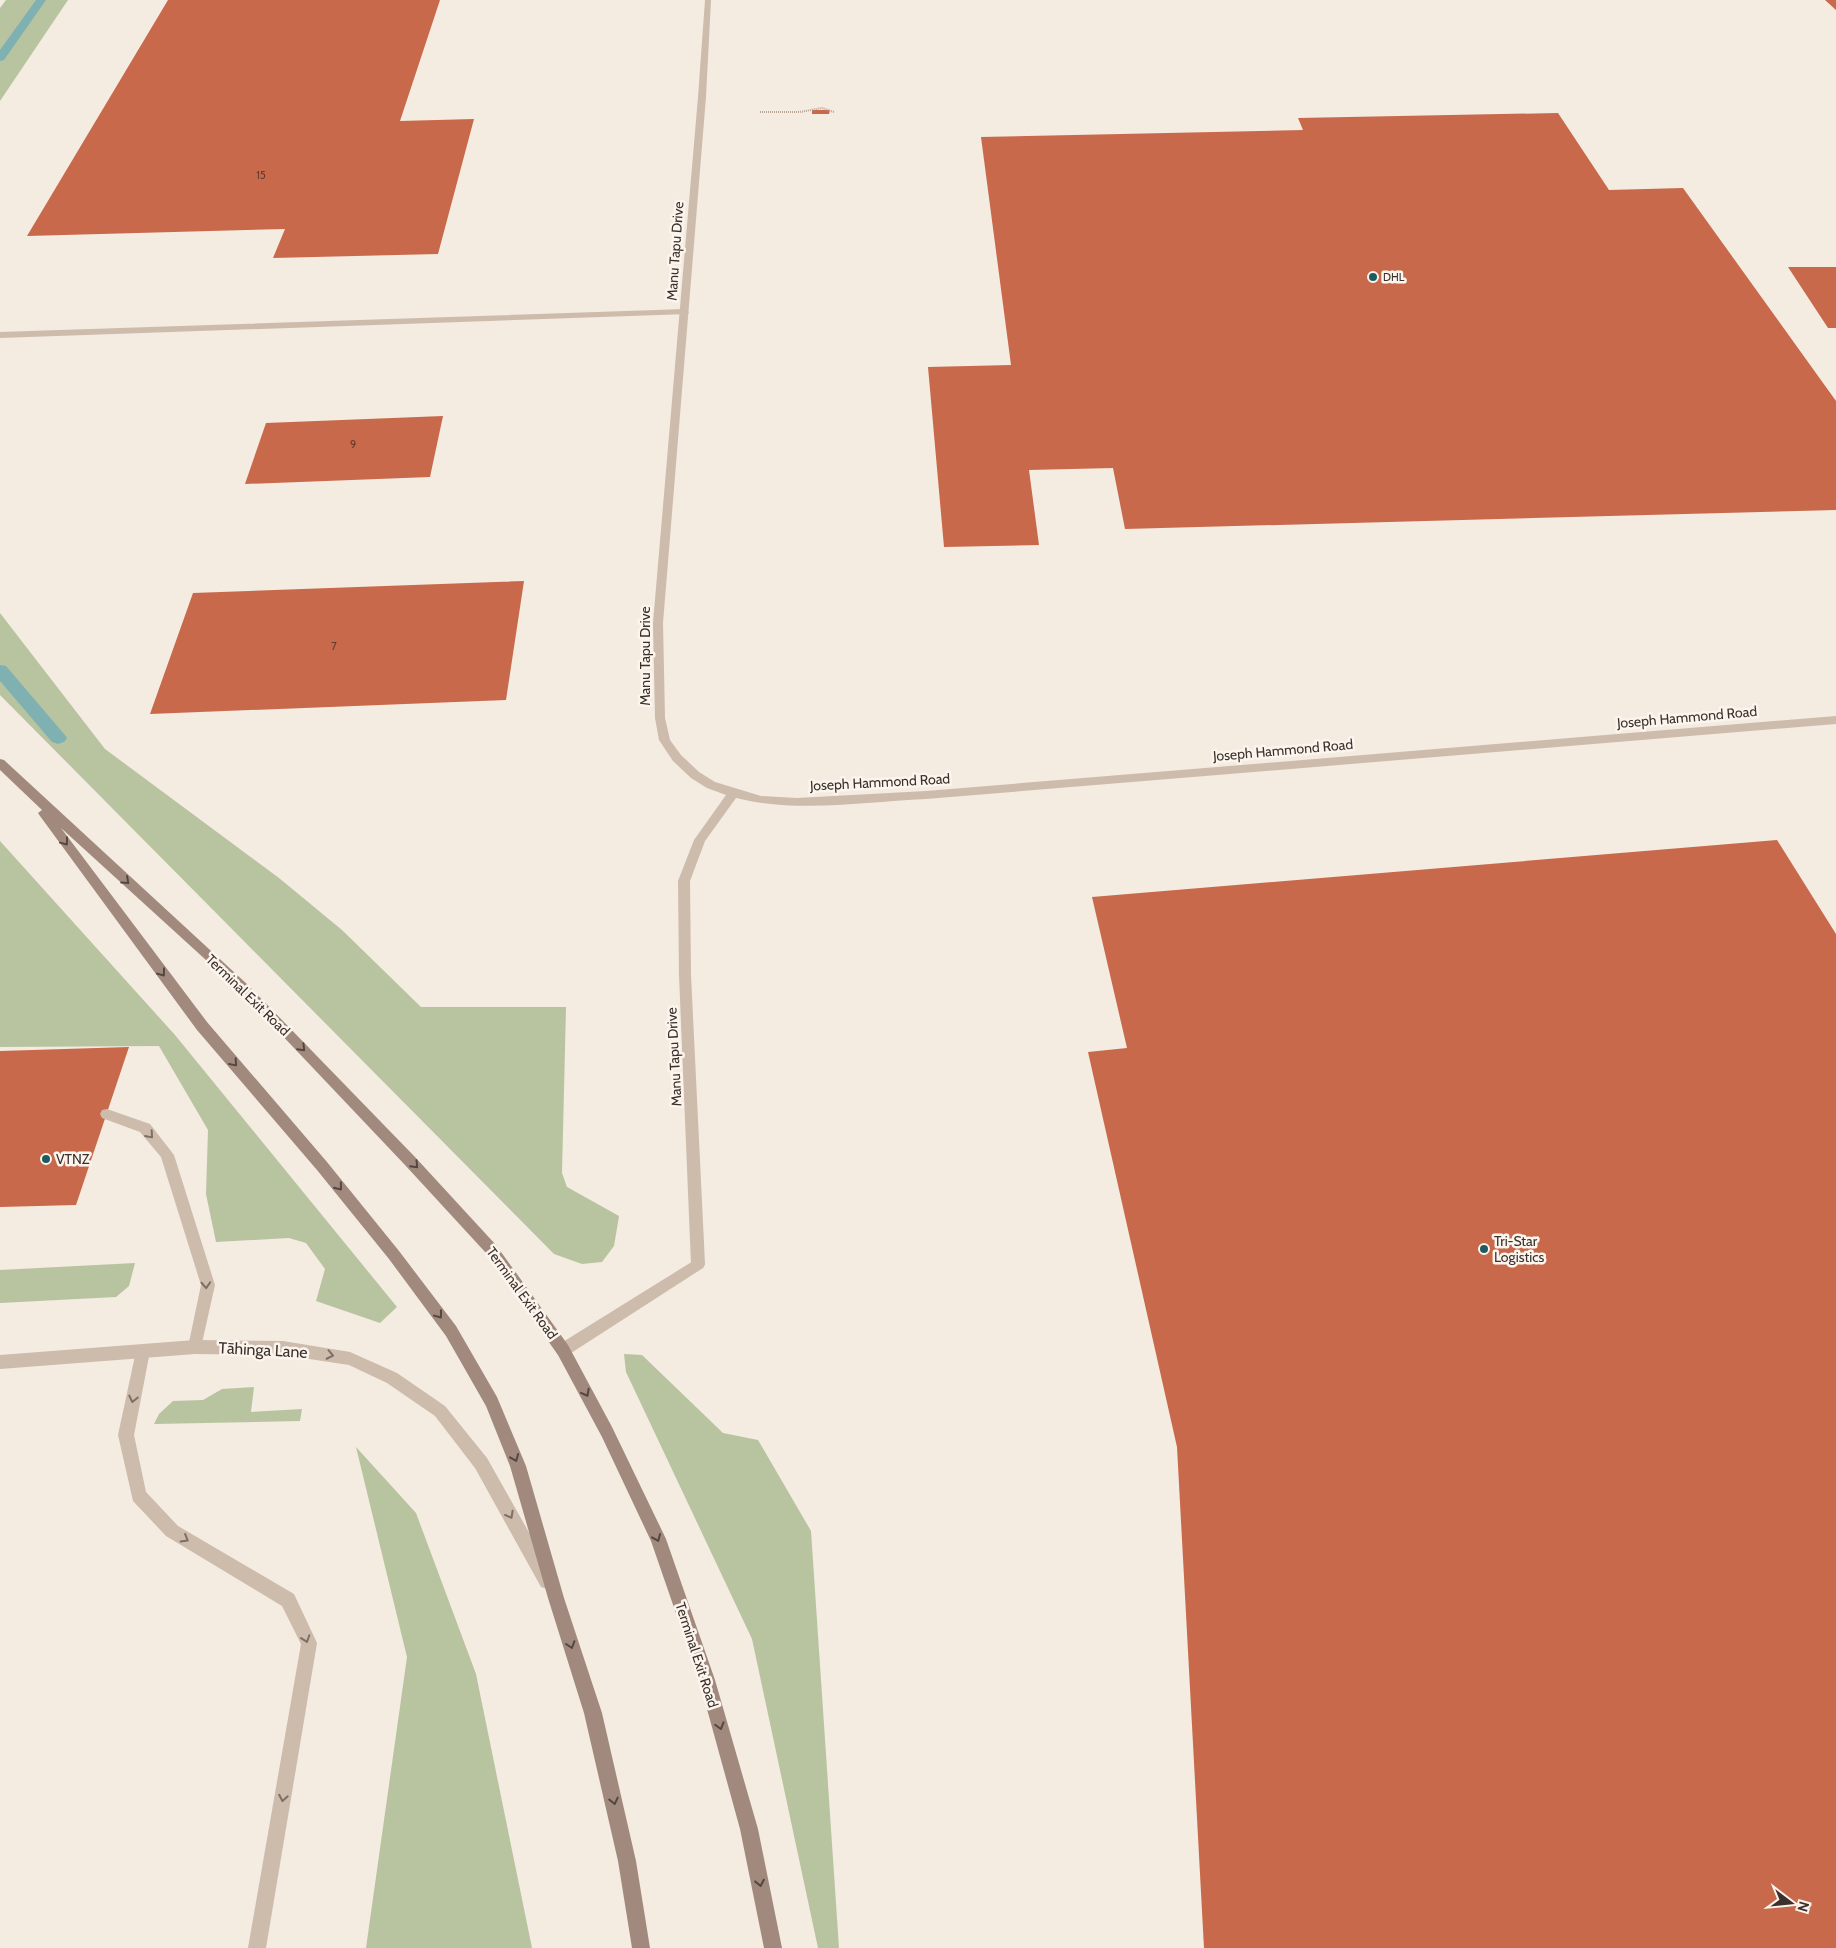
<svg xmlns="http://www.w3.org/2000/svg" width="1836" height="1948" font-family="Cabin,sans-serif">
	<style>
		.green { fill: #b8c4a0 }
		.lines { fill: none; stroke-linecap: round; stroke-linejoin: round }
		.stream { fill: #7fb0b2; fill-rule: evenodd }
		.building { fill: #c8694b }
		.path { stroke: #b9a596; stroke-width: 2; stroke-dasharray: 1 1; stroke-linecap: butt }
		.lane { fill: #cdbbac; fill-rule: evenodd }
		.street { fill: #cdbbac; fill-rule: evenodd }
		.secondary { fill: #a18a7d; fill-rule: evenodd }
		.oneway { stroke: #544640 }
		.oneway2 { stroke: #7d6f65 }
		.poi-dot { fill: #1f5a5e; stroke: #fbf5ee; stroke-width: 2 }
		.labels { text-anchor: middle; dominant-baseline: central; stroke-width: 5; stroke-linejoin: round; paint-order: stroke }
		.number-label { font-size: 11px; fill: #5e3e33 }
		.far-poi-label { font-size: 11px; fill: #3b302b; stroke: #fbf5ee; text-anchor: start }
		.street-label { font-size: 14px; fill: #3b302b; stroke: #fbf5ee }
		.poi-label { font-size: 14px; fill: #3b302b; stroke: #fbf5ee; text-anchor: start }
		.near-street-label { font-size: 16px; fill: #3b302b; stroke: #fbf5ee }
	</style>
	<rect width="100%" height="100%" fill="#f4ebe1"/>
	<path class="green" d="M6,0H68L0,101V8Z
		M0,613L105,749L279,878L342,930L421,1007H566L562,1173L567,1187L619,1216L614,1246L602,1262L582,1264L554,1254L0,695Z
		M0,841L175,1035L397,1307L380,1323L316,1301L325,1269L306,1243L289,1238L216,1242L206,1194L208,1130L159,1046L0,1047Z
		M135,1263L129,1286L116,1297L0,1303V1270Z
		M624,1354L642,1355L723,1433L758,1440L811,1531L839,1948H818L752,1639L626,1372Z
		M254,1387L251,1412L302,1409L300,1421L154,1424L159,1414L173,1401L203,1400L222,1389Z
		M356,1447L416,1513L476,1674L532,1948H366L407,1657Z"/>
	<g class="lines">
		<path class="stream" d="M36,0H46L4,60L0,61V50Z
			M0,665L6,666L64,734L67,738L64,742L58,744L52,742L0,681Z"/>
	</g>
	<path class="building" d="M168,0H440L400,121L474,119L438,254L273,258L285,229L27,236Z
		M1825,0H1836V10Z
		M812,110H830L829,114H812Z
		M1558,113L1609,190L1683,188L1836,401V510L1125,529L1113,468L1029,470L1039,545L944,547L928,367L1011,365L981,137L1303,130L1298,118Z
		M1788,267H1836V328H1828Z
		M443,416L430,477L245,484L266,423Z
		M524,581L506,700L150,714L193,593Z
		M1777,840L1836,934V1948H1204L1177,1447L1088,1052L1127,1048L1092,897Z
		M129,1047L76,1205L0,1207V1051Z"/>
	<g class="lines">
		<path class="path" d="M760,112H800L822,108L834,112"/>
		<path class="lane" d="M685,309L689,312L688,314L0,338V332Z
			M107,1109L150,1124L174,1155L215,1285L200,1352L195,1354L190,1352L188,1347L201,1285L161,1157L140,1132L102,1118L100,1114L102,1110Z
			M698,1258L703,1260L705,1264L703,1268L568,1355L563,1357L558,1355L556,1350L558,1345Z
			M143,1344L148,1346L150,1351L134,1435L146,1492L178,1526L294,1594L317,1643L266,1948H248L301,1644L282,1606L166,1536L133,1501L118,1435L136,1351L138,1346Z"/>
		<path class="street" d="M705,0H711L706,97L663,623L665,718L670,740L681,755L699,772L715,782L761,796L797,798L926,791L1836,716V724L926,799C863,802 797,813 736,798L705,841L690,881L691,975L705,1264L703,1268L698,1270L693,1268L691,1264L679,975L678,881L694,840L726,795L707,788L691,778L673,761L659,740L655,718L653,623L698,97Z
			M195,1340L283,1341L350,1352L397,1373L445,1406L487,1458L553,1575L555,1581L553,1587L547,1589L541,1587L475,1468L435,1416L387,1383L349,1365L283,1355L195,1354L0,1369V1355Z"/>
		<path class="secondary" d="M0,759L4,760L248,985L415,1157L496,1245L568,1345L612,1427L666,1539L715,1680L758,1829L782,1948H764L740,1829L699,1680L651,1541L602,1437L558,1355L486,1253L405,1165L240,991L61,828L207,1022L327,1162L399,1251L456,1326L497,1397L526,1466L564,1598L602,1713L636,1861L650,1948H632L618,1861L584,1713L548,1598L510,1466L486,1406L446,1336L389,1259L317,1170L197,1030L40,816L38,813L42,810L0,770Z"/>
	</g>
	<defs><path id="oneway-chevron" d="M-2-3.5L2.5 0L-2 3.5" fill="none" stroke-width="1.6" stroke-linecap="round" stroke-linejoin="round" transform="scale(1.25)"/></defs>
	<g class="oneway">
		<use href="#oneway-chevron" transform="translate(65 842) rotate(53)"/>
		<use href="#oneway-chevron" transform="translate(126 881) rotate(42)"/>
		<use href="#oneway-chevron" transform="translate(162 973) rotate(53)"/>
		<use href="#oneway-chevron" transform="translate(302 1048) rotate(46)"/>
		<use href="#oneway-chevron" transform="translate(234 1063) rotate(49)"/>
		<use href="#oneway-chevron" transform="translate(415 1165) rotate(47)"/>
		<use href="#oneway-chevron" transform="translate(339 1187) rotate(51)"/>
		<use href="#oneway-chevron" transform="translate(439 1315) rotate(53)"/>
		<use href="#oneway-chevron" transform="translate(586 1393) rotate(62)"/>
		<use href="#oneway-chevron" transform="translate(515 1458) rotate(68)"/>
		<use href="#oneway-chevron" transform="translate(657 1538) rotate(67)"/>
		<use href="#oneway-chevron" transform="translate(571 1645) rotate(72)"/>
		<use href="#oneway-chevron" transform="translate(720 1726) rotate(74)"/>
		<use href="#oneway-chevron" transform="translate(614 1801) rotate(77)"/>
		<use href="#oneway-chevron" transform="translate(760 1883) rotate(79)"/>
	</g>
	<g class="oneway2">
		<use href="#oneway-chevron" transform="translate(150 1135) rotate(49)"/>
		<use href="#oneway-chevron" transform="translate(206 1285) rotate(87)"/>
		<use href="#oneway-chevron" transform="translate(330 1355) rotate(12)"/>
		<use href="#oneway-chevron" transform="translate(133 1399) rotate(102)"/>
		<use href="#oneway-chevron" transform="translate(510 1515) rotate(61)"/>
		<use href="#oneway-chevron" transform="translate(185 1539) rotate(31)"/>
		<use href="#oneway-chevron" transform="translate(306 1639) rotate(71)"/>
		<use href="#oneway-chevron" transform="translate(283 1798) rotate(100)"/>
	</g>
	<g class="poi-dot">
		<circle cx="1373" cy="277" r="5"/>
		<circle cx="46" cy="1159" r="5"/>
		<circle cx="1484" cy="1249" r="5"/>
	</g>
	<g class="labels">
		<g class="number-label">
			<text x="261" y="175">15</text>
			<text x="353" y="444">9</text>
			<text x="334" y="646">7</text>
		</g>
		<g class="far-poi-label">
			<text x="1383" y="277">DHL</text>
		</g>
		<g class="street-label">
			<text transform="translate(675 251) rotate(-86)">Manu Tapu Drive</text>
			<text transform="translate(645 656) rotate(-90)">Manu Tapu Drive</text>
			<text transform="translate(1687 717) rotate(-5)">Joseph Hammond Road</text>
			<text transform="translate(1283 750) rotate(-5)">Joseph Hammond Road</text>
			<text transform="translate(880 782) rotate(-3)">Joseph Hammond Road</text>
			<text transform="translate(248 995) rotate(44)">Terminal Exit Road</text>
			<text transform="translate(674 1057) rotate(-93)">Manu Tapu Drive</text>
			<text transform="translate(522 1293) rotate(54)">Terminal Exit Road</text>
			<text transform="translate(697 1655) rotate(72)">Terminal Exit Road</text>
		</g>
		<g class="poi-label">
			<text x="56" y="1159">VTNZ</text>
			<text x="1494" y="1241">Tri-Star<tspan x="1494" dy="16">Logistics</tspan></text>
		</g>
		<g class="near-street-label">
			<text transform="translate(263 1350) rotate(3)">Tāhinga Lane</text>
		</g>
	</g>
	<g transform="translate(1791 1903) rotate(106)" stroke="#fbf5ee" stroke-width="4" paint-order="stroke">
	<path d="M0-4L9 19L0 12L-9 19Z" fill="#3b302b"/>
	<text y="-8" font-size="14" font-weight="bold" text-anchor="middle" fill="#3b302b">N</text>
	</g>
</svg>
